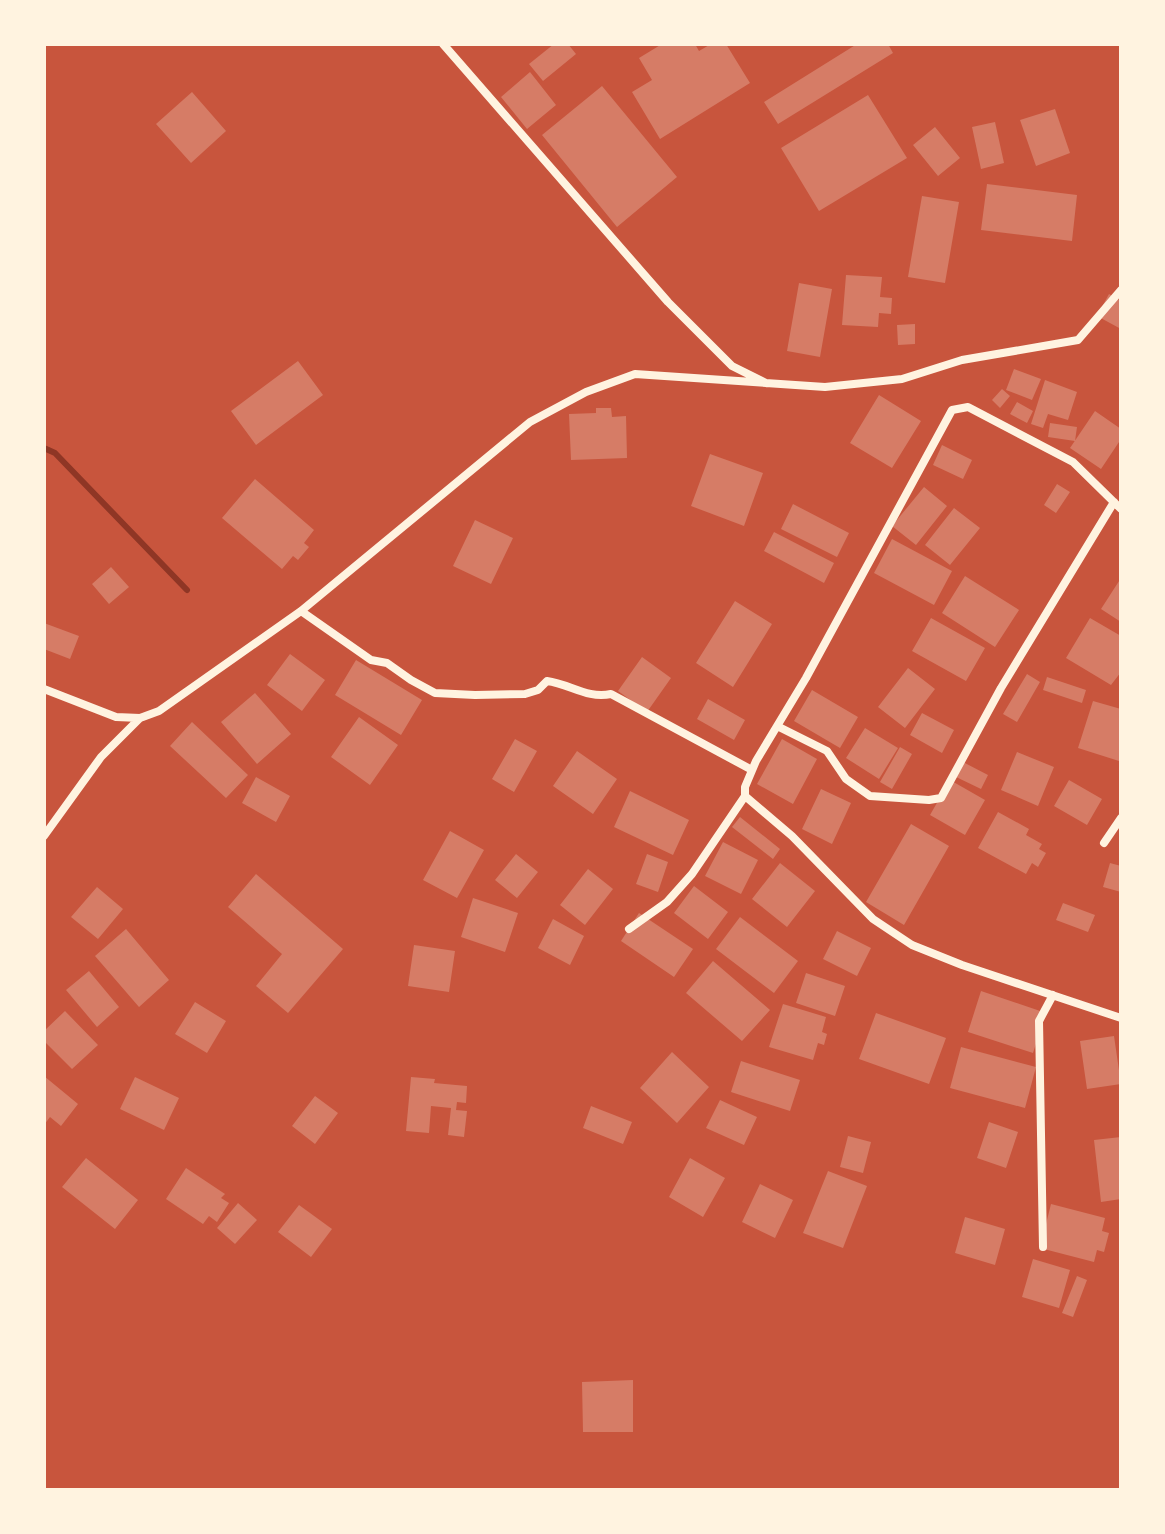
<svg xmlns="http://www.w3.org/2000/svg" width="1165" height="1534" font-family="Arial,sans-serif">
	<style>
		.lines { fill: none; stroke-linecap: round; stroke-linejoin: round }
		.stream { stroke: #8f3625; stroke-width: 6 }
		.building { fill: #d67c66 }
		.minor { stroke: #fff3e0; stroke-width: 8 }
	</style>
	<rect width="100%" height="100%" fill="#c8553d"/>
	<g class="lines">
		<path class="stream" d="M44,448L55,453L187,590"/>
	</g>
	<path class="building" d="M554,44H568L576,54L543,81L529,64Z
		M662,44H695L699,51L711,44H726L750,83L660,139L632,92L652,80L639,58Z
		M857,44H888L893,53L778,124L764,102Z
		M530,72L556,105L527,129L501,97Z
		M602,86L677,177L617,227L542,135Z
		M192,92L226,131L191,163L156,124Z
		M868,95L907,158L819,211L781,148Z
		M1055,109L1070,153L1036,166L1020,120Z
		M995,122L1004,163L981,169L972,127Z
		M935,127L960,158L938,176L913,145Z
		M987,184L1077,195L1072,241L981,230Z
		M922,196L959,202L945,283L908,277Z
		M846,275L882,277L880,297L892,298L891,314L879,313L878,327L842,325Z
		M799,283L832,289L820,357L787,351Z
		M1109,294L1121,301V329L1097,316Z
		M915,324V344L898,345L897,325Z
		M298,361L323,395L256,445L231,411Z
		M1014,369L1041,379L1032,400L1006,390Z
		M1045,380L1077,392L1068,420L1048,414L1043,428L1031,424Z
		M1002,389L1010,396L1000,408L992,400Z
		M879,395L921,421L892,468L850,443Z
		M1017,402L1033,411L1027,423L1010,414Z
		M596,408H611L612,417L626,416L627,458L571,460L569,414L596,413Z
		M1095,411L1121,429V439L1101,469L1070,448Z
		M1050,423L1077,427L1075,441L1048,437Z
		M942,445L972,460L963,479L933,465Z
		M710,454L763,473L744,526L691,506Z
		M255,479L314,530L304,543L309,547L298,560L293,556L282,569L222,518Z
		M1057,484L1070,492L1056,513L1044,505Z
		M924,487L947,506L916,545L892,526Z
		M793,504L849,533L837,557L781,529Z
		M954,508L980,528L950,565L925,545Z
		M475,520L513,538L491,584L453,566Z
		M774,532L834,563L824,583L764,551Z
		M892,539L952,571L934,605L874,573Z
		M111,567L129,587L109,604L92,584Z
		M965,576L1019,610L995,647L942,613Z
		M1121,578V622L1101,609Z
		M735,601L772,624L733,687L696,663Z
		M931,618L985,648L966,681L912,651Z
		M1090,618L1121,636V672L1111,685L1066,658Z
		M44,623L79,636L70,659L44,649Z
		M290,654L325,680L302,711L267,685Z
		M642,657L671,678L647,712L618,691Z
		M356,660L422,700L401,735L335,695Z
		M908,668L935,689L905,728L878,707Z
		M1027,674L1040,682L1017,722L1003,714Z
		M1047,677L1086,690L1082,703L1043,690Z
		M812,690L858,717L840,748L794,721Z
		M255,693L291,734L257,764L221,722Z
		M708,699L745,720L734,740L697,719Z
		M1093,701L1121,709L1119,761L1078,748Z
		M922,713L954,730L942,753L910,735Z
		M359,717L398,745L370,785L331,757Z
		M192,722L248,775L226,798L170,746Z
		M865,728L898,748L879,779L846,758Z
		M515,739L537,751L514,792L492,779Z
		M782,739L817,759L793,804L757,784Z
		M900,747L912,754L892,789L880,782Z
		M577,751L617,779L593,814L553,786Z
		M1017,752L1054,767L1038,806L1001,790Z
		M961,761L988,775L981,789L954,776Z
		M256,777L290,796L276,822L242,803Z
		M950,780L985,800L965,835L930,815Z
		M1069,780L1102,799L1087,825L1054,806Z
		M821,789L851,803L832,844L802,829Z
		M630,791L689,820L673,855L614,827Z
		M998,812L1029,829L1026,835L1042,844L1039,849L1046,853L1038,867L1032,863L1026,874L978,848Z
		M740,817L780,849L773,859L732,827Z
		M911,824L949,846L904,925L866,902Z
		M450,831L484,850L457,898L423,880Z
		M723,842L758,860L741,894L705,876Z
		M516,854L538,872L517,898L495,880Z
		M647,854L668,862L658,892L636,884Z
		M780,863L815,891L787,927L752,899Z
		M1110,863L1121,866V892L1103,887Z
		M588,869L613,889L585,925L560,905Z
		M256,874L343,949L288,1013L256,986L282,954L228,907Z
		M694,886L728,912L708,939L674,913Z
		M97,887L123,909L98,939L71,917Z
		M473,898L518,913L505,952L461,937Z
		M1063,903L1095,915L1088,932L1056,920Z
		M639,913L693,949L674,977L621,941Z
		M740,917L798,961L774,993L716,949Z
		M553,919L584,936L570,965L538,948Z
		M126,929L169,980L139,1007L95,956Z
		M837,931L871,948L857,976L823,959Z
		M414,945L455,951L449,992L408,986Z
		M713,961L770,1010L742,1041L686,993Z
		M89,971L119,1007L97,1027L66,990Z
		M806,973L845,986L835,1016L796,1003Z
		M981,991L1046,1013L1033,1053L968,1032Z
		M195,1002L226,1021L207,1053L175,1034Z
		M783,1004L826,1017L822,1032L827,1034L824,1045L818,1043L813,1060L769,1047Z
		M65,1011L98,1045L72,1069L44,1041V1031Z
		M876,1013L946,1038L929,1084L859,1059Z
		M1114,1036L1121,1084L1087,1089L1080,1041Z
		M961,1047L1036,1067L1025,1108L950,1088Z
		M672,1052L709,1087L677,1123L640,1088Z
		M741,1061L800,1080L790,1111L731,1092Z
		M44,1076L78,1104L61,1126L50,1117L44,1125Z
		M135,1077L179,1098L164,1130L120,1109Z
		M411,1077L435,1079L434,1083L467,1086L466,1103L457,1102L456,1110L467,1111L464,1137L448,1135L451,1108L431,1106L429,1133L406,1131Z
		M315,1096L338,1113L315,1144L292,1126Z
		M720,1100L757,1117L744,1145L706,1128Z
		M591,1106L632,1122L623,1144L583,1128Z
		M989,1122L1018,1132L1006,1168L977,1158Z
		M848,1136L871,1142L863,1173L840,1167Z
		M1121,1137V1199L1101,1202L1094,1140Z
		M86,1158L138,1200L115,1229L62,1187Z
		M690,1158L725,1178L703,1217L669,1197Z
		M186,1168L225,1194L221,1198L229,1203L217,1222L209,1216L203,1224L166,1199Z
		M828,1171L867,1186L843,1248L803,1233Z
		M760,1184L793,1200L775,1238L742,1222Z
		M238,1203L257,1220L235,1244L217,1228Z
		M1051,1204L1105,1218L1102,1231L1109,1233L1104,1252L1097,1250L1094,1262L1040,1248Z
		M299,1205L332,1229L311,1257L278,1232Z
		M965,1217L1005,1229L995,1265L955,1253Z
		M1033,1259L1070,1270L1059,1308L1022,1297Z
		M1077,1276L1087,1280L1073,1317L1062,1313Z
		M633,1380V1432H583L582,1382Z"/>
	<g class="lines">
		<path class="minor" d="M443,44L668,302L732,366L766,383
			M1121,509L1073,462L968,407L952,410L806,678L756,761L745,787V796L792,836L873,919L912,945L962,965L1121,1018
			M301,611L371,660L387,663L411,680L435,693L475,695L525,694L538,690L547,681C570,684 587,699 611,694L752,770
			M44,689L116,717L140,718L159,711L301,611L530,422L586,392L635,374L825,387L902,379L962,360L1078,340L1121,290
			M777,726L827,751L846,779L870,796L929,800L941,798L1001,688L1114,502
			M44,836L101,757L140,718
			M1104,843L1121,818
			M629,929L667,902L692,874L745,796
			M1043,1247L1039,1021L1053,995"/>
	</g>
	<rect width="1165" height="1534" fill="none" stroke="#fff3e0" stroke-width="92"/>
</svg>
